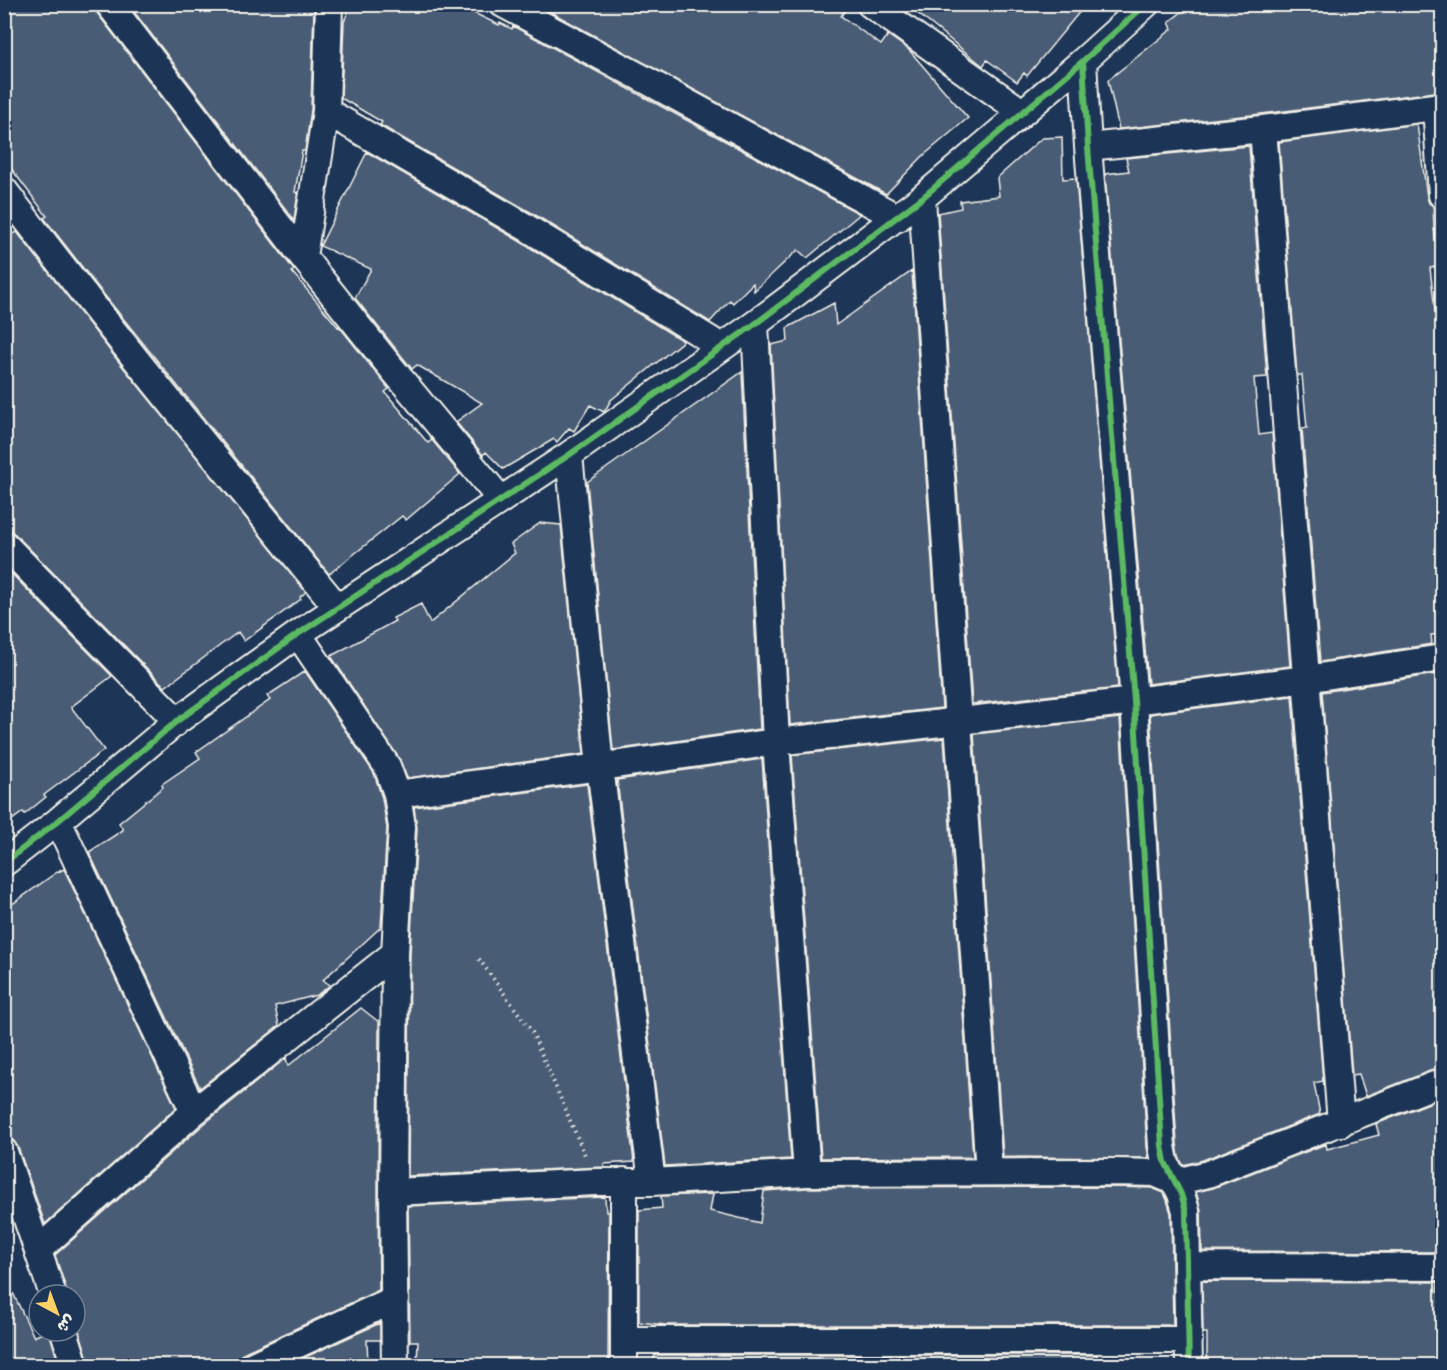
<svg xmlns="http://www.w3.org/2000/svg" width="1447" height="1370" font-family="'Comic Neue','Playpen Sans Arabic',sans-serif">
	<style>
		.building { fill: #485b74; stroke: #f4f1e8; stroke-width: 1.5 }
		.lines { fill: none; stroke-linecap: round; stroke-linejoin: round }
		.minor-casing { stroke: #f4f1e8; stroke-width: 30 }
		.path { stroke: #f4f1e8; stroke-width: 4; stroke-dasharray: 1.5 4.5; stroke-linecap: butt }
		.minor { stroke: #1d3557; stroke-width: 26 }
		.cycleway-casing { stroke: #1d3557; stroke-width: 10 }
		.cycleway { stroke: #5cba63; stroke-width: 6 }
	</style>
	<rect width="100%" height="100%" fill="#1d3557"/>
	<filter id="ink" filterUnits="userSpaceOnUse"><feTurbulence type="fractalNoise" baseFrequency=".0167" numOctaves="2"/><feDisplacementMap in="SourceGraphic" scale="12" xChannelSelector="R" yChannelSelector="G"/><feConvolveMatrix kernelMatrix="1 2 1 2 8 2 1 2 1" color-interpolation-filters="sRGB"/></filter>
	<g filter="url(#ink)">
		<path class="building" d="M4,4H94L97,13L294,270L292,272L338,327L339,326L389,389L385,392L428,443L432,440L460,474L406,520L402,516L329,574L97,286L44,218L47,216L4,159Z
			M128,4H312L314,8L311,110L305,151H302L295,192L298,193L294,220Z
			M351,4H455L499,25L500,23L512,29L513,26L860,214L807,258L798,250L754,291L753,283L733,303L730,300L710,322L532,213L380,125L382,122L341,98L344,22Z
			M536,4H849L841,16L881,45L888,35L909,50L968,118L923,156L886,194Z
			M906,4H1086L1027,76L1024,73L1017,82L987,60L983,66Z
			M1192,4H1443V91L1261,114L1119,129L1108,80L1172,29L1169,22Z
			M1417,124L1427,197L1429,203L1433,206L1434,228L1439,266L1430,268L1438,335L1443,334V634L1431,635L1432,644L1320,662L1302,429L1307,428L1302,375H1297L1279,142Z
			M1062,137L1063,179L1076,178L1118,688L972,704L938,213L961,208L960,201L999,196L997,178L1042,138Z
			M1249,146L1267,377L1254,378L1259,435L1272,433L1290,666L1148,684L1105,174L1129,171L1126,158Z
			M367,152L516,239L683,341L611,400L604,412L590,405L574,431L569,428L557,442L554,439L503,469L486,452L483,455L456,422L482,403L417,365L412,369L355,298L371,269L320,246Z
			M17,232L115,357L306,592L300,597L301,599L244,641L238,632L165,687L15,534L9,530L4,529V238Z
			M912,271L942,708L790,725L771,345L788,341L787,328L834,303L836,325Z
			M742,372L760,729L613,750L587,482Z
			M540,523L561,525L584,754L407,778L399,758L331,656L395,621L393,618L421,604L430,623L515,553L511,544Z
			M4,566L112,676L71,707L104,750L44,795L46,797L25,814L23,812L4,826Z
			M305,671L374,773L382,798L387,828L381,927L323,980L330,985L317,995L275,1006L279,1026L200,1088L89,852L123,830L119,823L163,787L162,784L200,758L196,752L270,700L267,696Z
			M1436,674L1438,687H1443V1066L1366,1096L1359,1074L1352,1075L1322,692Z
			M1292,696L1323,1081L1314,1083L1320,1114L1203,1160L1183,1165L1179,1157L1177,1144L1150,714Z
			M1120,718L1147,1147L1149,1158L1003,1157L974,734Z
			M944,738L973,1157L821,1158L792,755Z
			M762,759L791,1159L665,1166L617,780Z
			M587,784L634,1162L604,1164V1167L408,1176L410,953L417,828L414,807Z
			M64,869L176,1108L45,1224L18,1147L13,1140L4,1137V910L60,870V871Z
			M361,1008L379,1022L378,1192L379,1290L245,1352L238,1358L236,1365H90L78,1327L75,1321V1317L78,1315L75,1310V1295H68L55,1255L204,1124L286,1058L288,1066Z
			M1439,1099L1443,1120V1200L1440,1252L1202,1251L1201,1210L1196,1192L1213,1188L1326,1144L1327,1149L1379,1135L1376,1124Z
			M1114,1187L1152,1188L1164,1193L1167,1200L1171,1213L1173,1325H666L639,1322V1210L662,1208L661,1196L713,1194L710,1211L760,1223L764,1191L807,1188Z
			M605,1197L606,1212H609L608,1365H417L418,1341H410L408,1206Z
			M4,1274L34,1337L46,1331H49L59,1365H4Z
			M1202,1281L1438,1282L1437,1292H1443V1365H1207V1333H1203Z
			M380,1323V1340H367L368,1365H288Z
			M655,1355H1097V1365H651Z"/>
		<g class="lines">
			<g class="minor-casing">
				<path id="minor" d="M109,4L303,257L385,360L501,500
					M503,4L642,78L898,218
					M870,4L1022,112
					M1083,61L1088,147L1134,701L1162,1146L1165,1162L1181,1194L1186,1211L1189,1366
					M1436,107L1442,195
					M326,111L524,226L722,347
					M1263,129L1341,1123
					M1088,147L1263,129L1442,106
					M4,190C111,332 225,469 337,607
					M922,198L989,1172
					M303,257L326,111L329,4
					M755,324L776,742L807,1173
					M569,455L600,767L652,1182
					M4,544L177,721
					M298,634L387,766L397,794L402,827L395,953L393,1192L395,1366
					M397,794L600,767L776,742L1134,701L1306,679L1442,658
					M58,821L194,1112
					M4,863L58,821L177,721L298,634L569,455L755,324L922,198L1083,61L1146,4
					M4,1152L53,1295
					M393,1192L596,1182H652L807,1173L1114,1172L1155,1173L1176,1182L1208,1174L1442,1082
					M38,1250L194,1112L395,953
					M1187,1266L1442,1267
					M64,1331L75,1366
					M624,1340H1189
					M251,1366L395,1299
					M624,1366V1181"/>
			</g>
			<path class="path" d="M479,959L532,1032L585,1155"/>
			<use href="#minor" class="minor"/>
			<g class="cycleway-casing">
				<path id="cycleway" d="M1083,61L1088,147L1134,701L1162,1146L1165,1162L1181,1194L1186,1211L1189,1366
					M4,863L58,821L177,721L298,634L569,455L755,324L922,198L1083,61L1146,4"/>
			</g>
			<use href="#cycleway" class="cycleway"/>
		</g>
	</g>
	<rect width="1447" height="1370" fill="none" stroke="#1d3557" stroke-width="24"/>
	<rect x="12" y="12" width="1423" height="1346" fill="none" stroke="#f4f1e8" stroke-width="2" filter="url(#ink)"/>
	<g transform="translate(57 1313) rotate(139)"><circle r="28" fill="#1d3557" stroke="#738091" stroke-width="1.5"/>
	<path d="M0-4.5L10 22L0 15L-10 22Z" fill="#ffd166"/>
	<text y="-9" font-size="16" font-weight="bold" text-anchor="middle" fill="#f4f1e8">ش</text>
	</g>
</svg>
